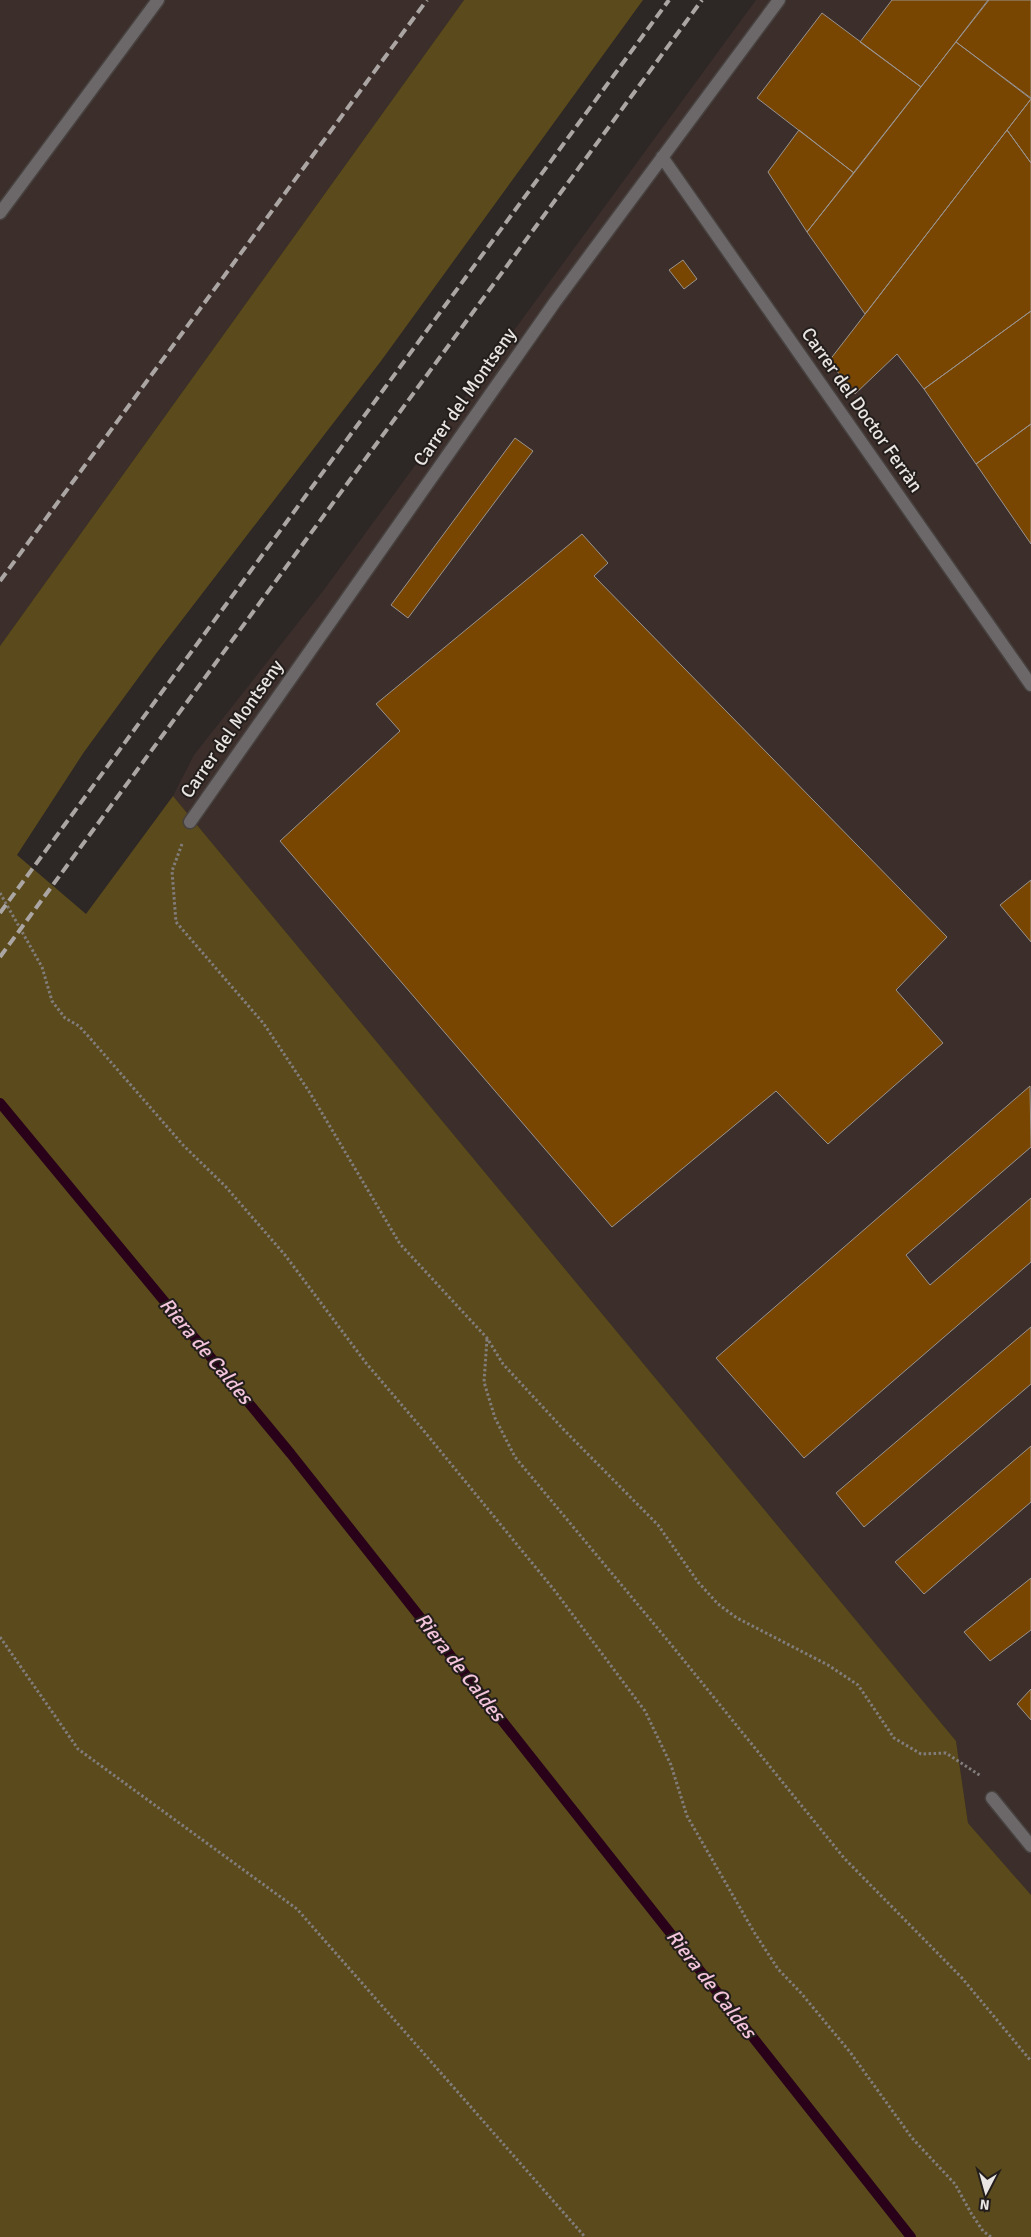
<svg xmlns="http://www.w3.org/2000/svg" width="1031" height="2237" font-family="Signika,sans-serif">
	<style>
		.built { fill: #3c2f2b }
		.green { fill: #5a4a1c }
		.lines { fill: none; stroke-linecap: round; stroke-linejoin: round }
		.stream { stroke: #29021a; stroke-width: 10 }
		.building { fill: #794601; stroke: #99938f }
		.lane-casing { stroke: #474240; stroke-width: 15 }
		.street-casing { stroke: #474240; stroke-width: 15 }
		.path { stroke: #827d7b; stroke-width: 3; stroke-dasharray: 2.5 2.5; stroke-linecap: butt }
		.lane { stroke: #6c6869; stroke-width: 12 }
		.street { stroke: #6c6869; stroke-width: 12 }
		.rail { stroke: #aba6a4; stroke-width: 4; stroke-dasharray: 10 5; stroke-linecap: butt }
		.labels { text-anchor: middle; dominant-baseline: central; stroke-width: 4; stroke-linejoin: round; paint-order: stroke }
		.street-label { font-size: 19px; fill: #e9e5e3; stroke: #231e1c }
		.water-label { font-size: 20px; font-style: italic; fill: #f3c4db; stroke: #231e1c }
	</style>
	<rect width="100%" height="100%" fill="#2d2725"/>
	<path class="built" d="M0,0H464L0,646Z
		M756,0H1031V1895L968,1823L956,1741L173,796L194,755L323,591Z"/>
	<path class="green" d="M464,0H643L381,361L155,655L84,752L17,855L86,914L173,796L956,1741L968,1823L1031,1895V2237H0V646Z"/>
	<g class="lines">
		<path class="stream" d="M0,1103L291,1454L911,2237"/>
	</g>
	<path class="building" d="M892,0H988L921,87L860,42Z
		M989,0H1031V98L956,42Z
		M822,13L921,87L854,173L757,98Z
		M956,42L1031,99L865,314L807,232Z
		M1031,99V163L1007,130Z
		M799,130L854,173L807,232L768,172Z
		M1007,130L1031,163V311L924,389L897,354L855,394L829,361Z
		M683,260L697,279L684,289L669,270Z
		M1031,311V424L976,464L924,389Z
		M1031,424V544L976,464Z
		M515,438L533,451L408,618L391,605Z
		M582,534L608,563L594,576L947,937L896,990L943,1043L828,1144L776,1091L612,1227L280,841L400,731L376,704Z
		M1031,880V942L1000,905Z
		M1030,1086L1031,1147L906,1255L930,1285L1031,1198V1262L804,1458L716,1358Z
		M1031,1327V1384L864,1527L836,1493Z
		M1031,1446V1502L924,1594L895,1562Z
		M1031,1578V1630L990,1661L964,1632Z
		M1031,1689V1720L1017,1704Z"/>
	<g class="lines">
		<g class="lane-casing">
			<path id="lane" d="M0,213L158,0"/>
		</g>
		<g class="street-casing">
			<path id="street" d="M662,157L1031,685
				M190,822L555,302L779,0
				M992,1798L1031,1846"/>
		</g>
		<path class="path" d="M182,844L172,871L176,922L264,1024L310,1093L400,1244L487,1338L503,1364L565,1431L658,1525L698,1582L718,1604L737,1618L828,1665L858,1685L894,1738L921,1754L946,1753L981,1776
			M0,893L42,967L52,1001L65,1018L79,1026L89,1037L183,1145L226,1187L285,1255L366,1363L424,1431L555,1591L645,1711L671,1765L687,1816L754,1932L778,1969L801,1993L850,2052L912,2138L955,2184L971,2213L983,2231L991,2237
			M487,1339L484,1382L495,1418L515,1457L669,1642L844,1858L962,1978L1031,2061
			M0,1637L78,1749L297,1909L585,2237"/>
		<use href="#lane" class="lane"/>
		<use href="#street" class="street"/>
		<path class="rail" d="M0,581L427,0
			M0,913L669,0
			M0,957L702,0"/>
	</g>
	<g class="labels">
		<g class="street-label">
			<text transform="translate(465 397) rotate(-55)">Carrer del Montseny</text>
			<text transform="translate(862 410) rotate(55)">Carrer del Doctor Ferràn</text>
			<text transform="translate(232 729) rotate(-55)">Carrer del Montseny</text>
		</g>
		<g class="water-label">
			<text transform="translate(206 1351) rotate(50)">Riera de Caldes</text>
			<text transform="translate(460 1667) rotate(52)">Riera de Caldes</text>
			<text transform="translate(711 1984) rotate(52)">Riera de Caldes</text>
		</g>
	</g>
	<g transform="translate(986 2192) rotate(186)" stroke="#231e1c" stroke-width="4" paint-order="stroke">
	<path d="M0-4L9 19L0 12L-9 19Z" fill="#e9e5e3"/>
	<text y="-8" font-size="14" font-weight="bold" text-anchor="middle" fill="#e9e5e3">N</text>
	</g>
</svg>
